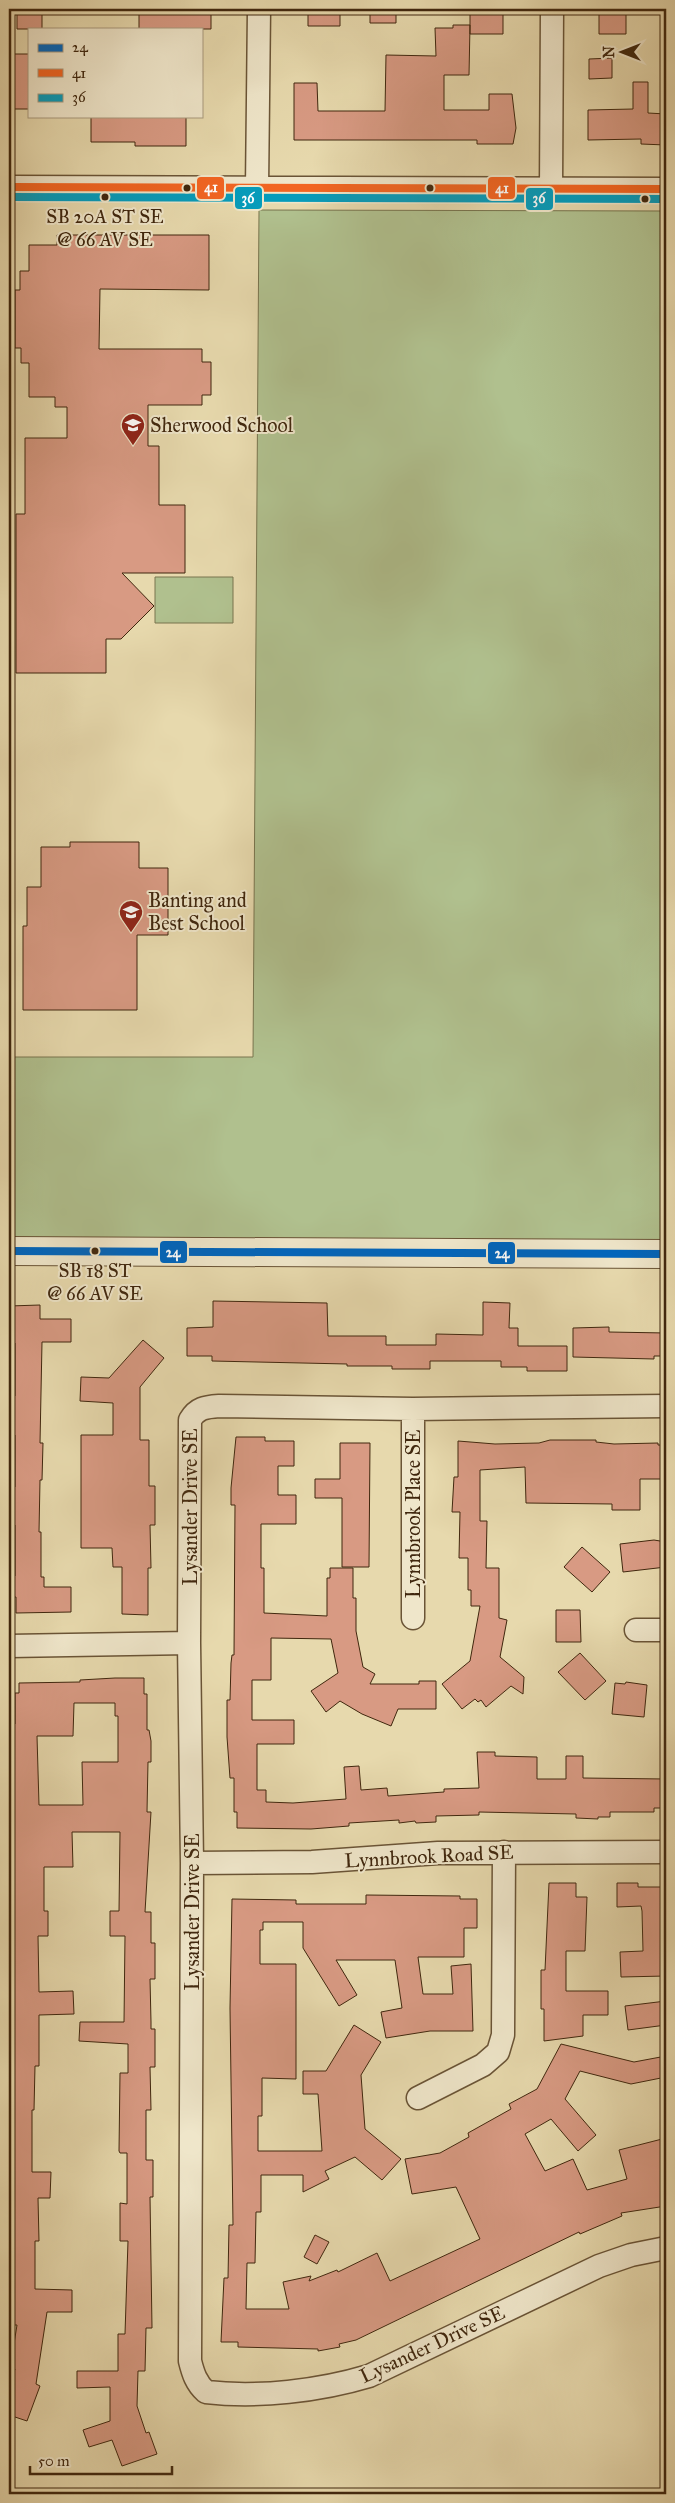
<svg xmlns="http://www.w3.org/2000/svg" width="675" height="2503" font-family="'IM FELL Great Primer',serif">
	<style>
		.green { fill: #b0c08e; stroke: #78744e }
		.building { fill: #d89a83; stroke: #40270e; fill-rule: evenodd }
		.lines { fill: none; stroke-linecap: round; stroke-linejoin: round }
		.minor-casing { stroke: #6a5436; stroke-width: 25 }
		.tertiary-casing { stroke: #6a5436; stroke-width: 30 }
		.minor { stroke: #efe6ca; stroke-width: 22 }
		.tertiary { stroke: #efe6ca; stroke-width: 28 }
		.bus-1-casing { stroke: #efe6ca; stroke-width: 11 }
		.bus-2-casing { stroke: #efe6ca; stroke-width: 11 }
		.bus-3-casing { stroke: #efe6ca; stroke-width: 11 }
		.bus-1 { stroke: #0065bd; stroke-width: 8 }
		.bus-2 { stroke: #f26522; stroke-width: 8 }
		.bus-3 { stroke: #069cbb; stroke-width: 8 }
		.bus-dot { fill: #40270e; stroke: #efe6ca; stroke-width: 2 }
		.labels { text-anchor: middle; dominant-baseline: central; stroke-width: 4; stroke-linejoin: round; paint-order: stroke }
		.bus-label { font-size: 19px; fill: #40270e; stroke: #efe6ca }
		.poi-label { font-size: 20px; fill: #40270e; stroke: #efe6ca; text-anchor: start }
		.street-label { font-size: 20px; fill: #40270e; stroke: #efe6ca }
		.line-badge { stroke: #efe6ca; stroke-width: 2 }
		.badge-label { font-size: 14px; text-anchor: middle; font-weight: bold; fill: #fff }
	</style>
	<rect width="100%" height="100%" fill="#e7d9ad"/>
	<filter id="stains"><feTurbulence type="fractalNoise" baseFrequency=".004" numOctaves="4"/><feColorMatrix values="0 0 0 0 .2 0 0 0 0 .09 0 0 0 0 .02 0 0 0 .5 -.17"/></filter>
	<radialGradient id="worn" r=".72"><stop offset=".6" stop-color="#630" stop-opacity="0"/><stop offset="1" stop-color="#630" stop-opacity=".3"/></radialGradient>
	<path class="green" d="M259,210L666,211V1254L9,1251V1057H253Z
		M155,577H233V623H155Z"/>
	<path class="building" d="M17,9H42V29H17Z
		M180,9H211V29H139V13L180,14Z
		M308,9H340V26H308Z
		M370,9H396V23H370Z
		M470,9H503V34H470Z
		M599,9H626V34H599Z
		M453,25H470L469,75H444V110H489V94H512L516,128L513,144H477V140H294V83H317L318,111H385L386,55L436,56L435,28H453Z
		M9,54H29V109H9Z
		M612,58V78L589,79V59Z
		M633,82H648V113L666,114V145L641,144V139L588,140V110L633,109Z
		M91,116H186V146H135V142H91Z
		M57,235H209V290L100,289L99,349H202V362H211V395H202V405H148V446H159V505H185V573H122L154,606L121,639H106V673H16V514H25V438H67V407H55V397H29V363H21V348H15V290H20V271H29V245H57Z
		M70,842H139V868H168V935H137V1010H23V926H27V887H41V847H70Z
		M213,1301L327,1303L328,1336H386V1345H436V1334L483,1335V1302L510,1303L509,1328H518V1346H567V1371H527V1367H501V1361H430V1369H392V1366H347V1364L212,1361V1356H187V1328L213,1327Z
		M40,1305V1319H71V1342H42L40,1443H43L42,1480H40L39,1532H41V1577H44V1587H71V1612L16,1613V1597H12V1576H15V1525H11V1487H15V1435H13V1417H9V1396H15V1343H12V1326H9V1306Z
		M609,1327V1332L666,1333V1356H654V1359L573,1357V1328Z
		M143,1340L164,1358L140,1387V1440H149V1486H155V1525H150L151,1568H148V1615L122,1614V1567H113L112,1548H81V1435H113V1403L80,1401L81,1377L109,1378Z
		M236,1437H265V1441H294V1466H278V1495H296V1524H261V1568H264V1613L327,1616V1578H330V1568H353V1598H356V1631L363,1667L375,1674L370,1684H419V1681H436V1709H398L391,1726L362,1714L340,1701L326,1712L311,1691L338,1673L331,1639L271,1638V1680H252V1720H294V1744H257V1790H266V1802L293,1803L346,1799L344,1767L359,1766L361,1790L387,1788L388,1796L444,1792V1789L479,1788L477,1752H495V1756L537,1757V1779H566V1756H583V1778L666,1779V1808H654V1812H610V1817H598V1819L576,1818V1814L479,1812V1815L436,1816V1822L416,1823L415,1821L399,1823V1820L349,1823V1826L311,1829L237,1828V1812H234V1778H230L227,1737V1700H230L231,1663L232,1655H234L235,1505H231V1488Z
		M550,1440H596V1442L614,1444L658,1443V1445H666V1479H640V1510H612V1504L526,1503L525,1467L480,1470V1521H487L486,1568H499V1618L507,1620L500,1657L524,1677L523,1694L511,1686L486,1707L481,1700L478,1702L475,1699L462,1709L442,1684L470,1661L480,1606H471V1590H468V1558H459L460,1512H452L454,1477H458V1441L495,1444L539,1443Z
		M340,1443H370L369,1567H342V1498H315V1479H340Z
		M654,1540L666,1542V1567L623,1572L620,1544Z
		M582,1547L610,1572L592,1592L564,1567Z
		M556,1610H580L581,1642H556Z
		M580,1653L606,1681L585,1700L558,1672Z
		M115,1678H144V1694H147V1730H149L151,1741V1762H148L147,1812H151L145,1912H151V1943H155V1979H150L151,2022V2029H155V2067H150L151,2110H146V2160H153V2197H150L152,2328H146L145,2371H138L137,2406L146,2433L149,2432L157,2454L122,2466L112,2440L89,2447L83,2430L110,2421V2387L77,2388V2371H118V2334H125L128,2241H120V2203L127,2204V2153H120L119,2151L120,2073H128V2044L79,2041L80,2022H124L125,1936H110V1911H119L120,1832H72L73,1867H44V1911H48V1936H38L39,1992L73,1991L74,2014L39,2015V2066H35L34,2110H32V2172H51L50,2198H38L39,2241H35V2289L72,2290V2312H47L36,2384L40,2386L27,2421L9,2415V2388L15,2369H10L17,2325H12L11,2283H9V2246H12L9,2153V2073H12L9,1898H12V1849H9V1832L11,1724H15V1693H19V1683L80,1682V1680ZM74,1703H115V1716H118V1762H82L83,1805H39L37,1736H73Z
		M626,1682L647,1685L644,1717L612,1714L615,1683L625,1684Z
		M549,1883H576V1897H587L585,1951H566V1991H608V2015H583V2036L544,2041V2009H541V1970H545Z
		M617,1883H638V1887H666V1976L621,1977L620,1952L643,1951L642,1911L641,1906L617,1907Z
		M366,1895L460,1896V1899H477V1928H464V1957H418L423,1994H453L451,1966L471,1964L473,2031H430L386,2038L381,2012L402,2008L395,1960H336L357,1995L339,2006L303,1948V1922H263V1930H260V1964H296V2079L262,2078V2116H258V2151H322L318,2094H303V2071H326L354,2025L381,2042L361,2075L365,2129L401,2159L382,2180L355,2157L325,2171L329,2179L303,2192V2175H261V2212H256L255,2263H247L246,2309H289L283,2282L311,2276L309,2281L337,2270L338,2272L377,2253L390,2281L480,2239L456,2187L412,2194L405,2159L440,2153L469,2137L468,2133L511,2109L509,2104L537,2089L561,2044L634,2062L666,2056V2077L631,2084L580,2071L565,2099L596,2135L578,2151L551,2119L525,2134L545,2171L573,2159L587,2190L627,2179L619,2150L666,2138V2206L621,2213L622,2216L580,2234L579,2232L356,2340L339,2344L340,2347L318,2351V2349L238,2347V2342H221L224,2278H228L229,2225H233L230,2008L232,1899L296,1900V1904H366Z
		M666,2001V2025L628,2030L625,2006Z
		M315,2235L329,2242L317,2264L304,2257Z"/>
	<g class="lines">
		<g class="minor-casing">
			<path id="minor" d="M9,187L666,189
				M257,188L259,9
				M551,189L552,9
				M666,1406L413,1409L219,1406C205,1407 197,1408 190,1420L189,1643L192,1863L190,2361C193,2373 196,2383 206,2392C258,2398 319,2391 369,2376L599,2266L631,2255L666,2248
				M413,1618V1409
				M636,1630H666
				M9,1646L189,1643
				M192,1863L312,1862L438,1853L666,1852
				M418,2098L483,2065L498,2052L503,2035L504,1852"/>
		</g>
		<g class="tertiary-casing">
			<path id="tertiary" d="M9,1251L666,1254"/>
		</g>
		<use href="#minor" class="minor"/>
		<use href="#tertiary" class="tertiary"/>
		<g class="bus-1-casing">
			<path id="bus-1" d="M9,1251L666,1254"/>
		</g>
		<g class="bus-2-casing">
			<path id="bus-2" d="M9,187L666,189"/>
		</g>
		<g class="bus-3-casing">
			<path id="bus-3" d="M9,197L666,199"/>
		</g>
		<use href="#bus-1" class="bus-1"/>
		<use href="#bus-2" class="bus-2"/>
		<use href="#bus-3" class="bus-3"/>
	</g>
	<defs>
		<g id="school-pin" transform="scale(1.25)"><path d="M0 17L-7.5 6A9.5 9.5 0 1 1 7.5 6Z" fill="#8f2418" stroke="#efe6ca"/><path d="M0-5L7-2L0 1L-7-2ZM-4 1L0 2.5L4 1V4Q0 6-4 4Z" fill="#fff"/></g>
	</defs>
	<g fill-rule="evenodd">
		<use href="#school-pin" x="133" y="425"/>
		<use href="#school-pin" x="131" y="912"/>
	</g>
	<g class="bus-dot">
		<circle cx="187" cy="188" r="4.5"/>
		<circle cx="430" cy="188" r="4.5"/>
		<circle cx="105" cy="197" r="4.5"/>
		<circle cx="645" cy="199" r="4.5"/>
		<circle cx="95" cy="1251" r="4.5"/>
	</g>
	<g class="labels">
		<g class="bus-label">
			<text x="105" y="216">SB 20A ST SE<tspan x="105" dy="23">@ 66 AV SE</tspan></text>
			<text x="95" y="1270">SB 18 ST<tspan x="95" dy="23">@ 66 AV SE</tspan></text>
		</g>
		<g class="poi-label">
			<text x="150" y="425">Sherwood School</text>
			<text x="148" y="900">Banting and<tspan x="148" dy="23">Best School</tspan></text>
		</g>
		<g class="street-label">
			<text transform="translate(190 1507) rotate(-90)">Lysander Drive SE</text>
			<text transform="translate(413 1514) rotate(-90)">Lynnbrook Place SE</text>
			<text transform="translate(429 1856) rotate(-3)">Lynnbrook Road SE</text>
			<text transform="translate(192 1912) rotate(-90)">Lysander Drive SE</text>
			<text transform="translate(432 2344) rotate(-25)">Lysander Drive SE</text>
		</g>
	</g>
	<g class="line-badge">
		<rect x="196" y="176" width="29" height="24" rx="5" fill="#f26522"/>
		<rect x="487" y="176" width="29" height="24" rx="5" fill="#f26522"/>
		<rect x="234" y="186" width="29" height="24" rx="5" fill="#069cbb"/>
		<rect x="525" y="187" width="29" height="24" rx="5" fill="#069cbb"/>
		<rect x="159" y="1240" width="29" height="24" rx="5" fill="#0065bd"/>
		<rect x="487" y="1241" width="29" height="24" rx="5" fill="#0065bd"/>
	</g>
	<g class="badge-label">
		<text x="211" y="192">41</text>
		<text x="502" y="193">41</text>
		<text x="248" y="203">36</text>
		<text x="539" y="203">36</text>
		<text x="173" y="1257">24</text>
		<text x="502" y="1258">24</text>
	</g>
	<rect width="675" height="2503" fill="none" stroke="#e7d9ad" stroke-width="30"/>
	<rect x="10" y="10" width="655" height="2483" fill="none" stroke="#40270e" stroke-width="2.5"/>
	<rect x="15" y="15" width="645" height="2473" fill="none" stroke="#40270e"/>
	<rect x="28" y="28" width="175" height="90" fill="#efe6ca" stroke="#a99a7f"/>
	<rect x="38" y="44" width="25" height="8" fill="#0065bd" stroke="#a99a7f"/>
	<text x="72" y="52" font-size="15" fill="#40270e">24</text>
	<rect x="38" y="69" width="25" height="8" fill="#f26522" stroke="#a99a7f"/>
	<text x="72" y="78" font-size="15" fill="#40270e">41</text>
	<rect x="38" y="94" width="25" height="8" fill="#069cbb" stroke="#a99a7f"/>
	<text x="72" y="102" font-size="15" fill="#40270e">36</text>
	<g transform="translate(622 52) rotate(270)" stroke="#efe6ca" stroke-width="4" paint-order="stroke">
	<path d="M0-4L9 19L0 12L-9 19Z" fill="#40270e"/>
	<text y="-8" font-size="14" font-weight="bold" text-anchor="middle" fill="#40270e">N</text>
	</g>
	<path d="M30 2466v8h142v-8" fill="none" stroke="#40270e" stroke-width="2.5"/>
	<text x="38" y="2466" font-size="15" fill="#40270e" stroke="#efe6ca" stroke-width="4" paint-order="stroke">50 m</text>
	<rect width="100%" height="100%" filter="url(#stains)"/>
	<rect width="100%" height="100%" fill="url(#worn)"/>
</svg>
